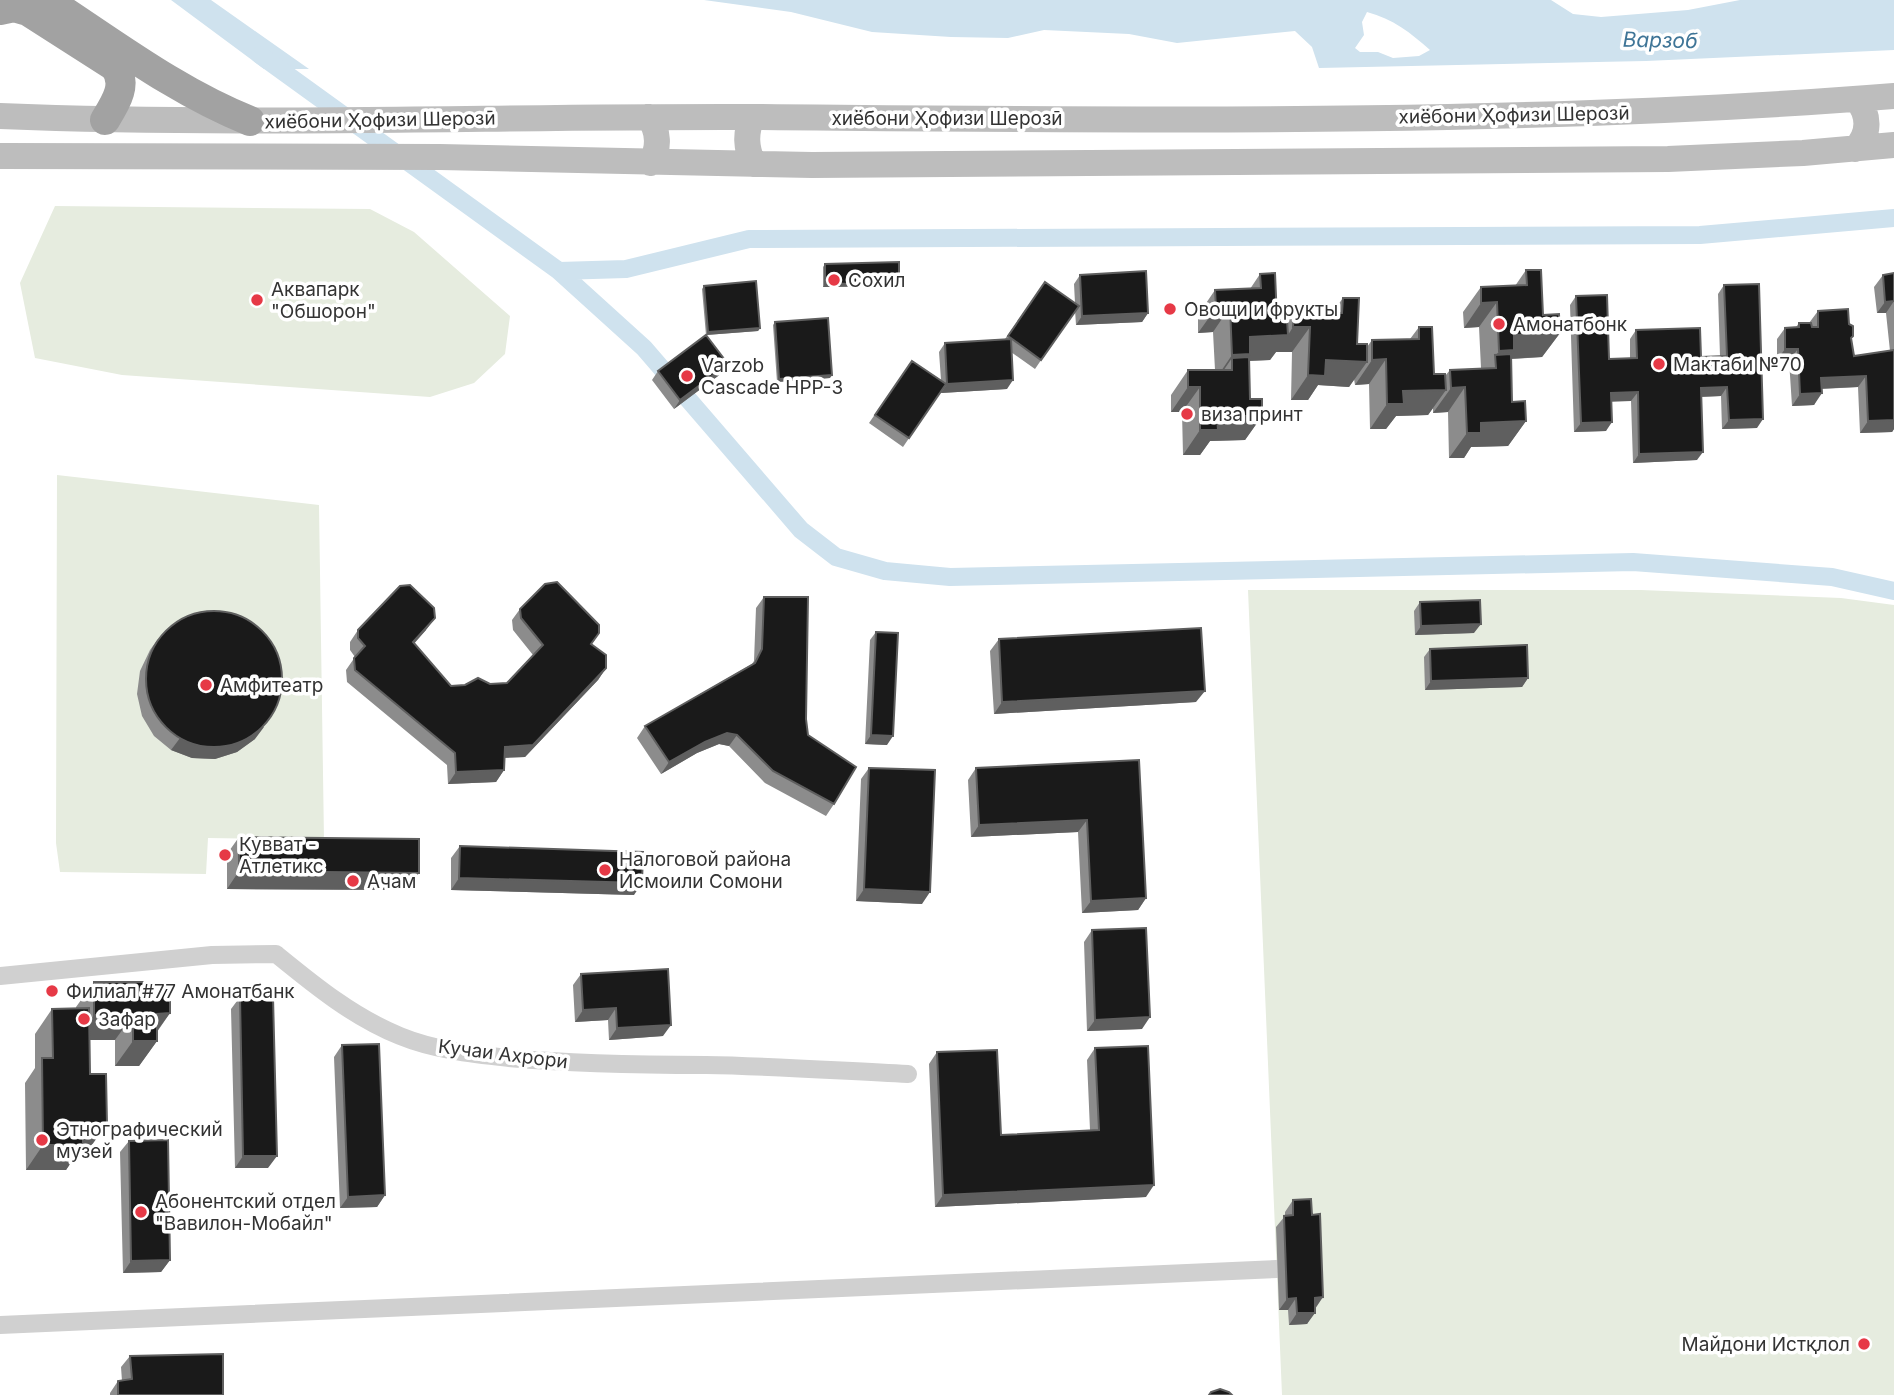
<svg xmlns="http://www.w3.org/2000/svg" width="1894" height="1395" font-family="Inter,sans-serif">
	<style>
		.green { fill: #e6ecdf }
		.water { fill: #cfe2ee; fill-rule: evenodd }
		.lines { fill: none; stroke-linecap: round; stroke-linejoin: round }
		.canal { stroke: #cfe2ee; stroke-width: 18 }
		.minor { stroke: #d0d0d0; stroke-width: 18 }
		.secondary { stroke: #bdbdbd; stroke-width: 26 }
		.trunk { stroke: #a2a2a2; stroke-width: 30 }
		.wall { fill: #8c8c8c }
		.shaded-wall { fill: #5f5f5f }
		.building { fill: #1a1a1a; stroke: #5f5f5f; stroke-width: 2 }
		.poi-dot { fill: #e63946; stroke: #fff; stroke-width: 2.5 }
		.labels { text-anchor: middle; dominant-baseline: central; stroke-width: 7; stroke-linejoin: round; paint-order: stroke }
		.street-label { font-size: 19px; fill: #333; stroke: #fff }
		.poi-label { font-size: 19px; fill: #333; stroke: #fff; text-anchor: start }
		.water-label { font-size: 21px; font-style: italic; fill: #3f7597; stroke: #fff }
	</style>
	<rect width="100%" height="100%" fill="#fff"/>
	<path class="green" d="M55,206L370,209L414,232L510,316L505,354L474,383L430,397L122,375L35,358L20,283Z
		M57,475L319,505L324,840L208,838L206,874L60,872L56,843Z
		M1248,590H1641L1841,598L1894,605V1395H1282Z"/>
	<path class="water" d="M171,0H211L309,69H264Z
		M704,0H1551L1573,14L1601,17L1688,10L1740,0H1894V50L1646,61L1319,68L1312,47L1295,31L1177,43L1129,34L1044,30L1008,38L951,37L872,32L791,12ZM1367,12C1393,19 1411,33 1430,50L1419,56L1393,58L1378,52H1360L1355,48L1364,35L1362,22Z"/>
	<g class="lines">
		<path class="canal" d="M260,55L559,271L644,348L801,530L836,557L885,571L950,577L1633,562L1832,577L1894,591
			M559,271L626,269L749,239L1700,235L1894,218"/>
		<path class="minor" d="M0,976L212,955L276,954C314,985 353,1017 400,1036C434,1050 472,1054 509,1058C575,1064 640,1065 706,1065C773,1066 841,1071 908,1074
			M0,1325L1277,1269"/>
		<path class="secondary" d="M0,116C251,126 501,116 752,117C1133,120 1514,126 1894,96
			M648,117C659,129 660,150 650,163
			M752,117C745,134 746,147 753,164
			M1855,149C1870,134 1870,116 1857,99
			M0,156L440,157L812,165L1668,159L1803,153L1894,145"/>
		<path class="trunk" d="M47,0C113,43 177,92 250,121
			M0,10L14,7L28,11L114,66C129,83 115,104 105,120"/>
	</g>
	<path class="wall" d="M825,264L897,286L823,287V267Z
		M1526,270L1543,315L1560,333L1542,357L1511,359L1512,402L1526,421L1508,446L1471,447L1464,458H1449L1448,412L1433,413V408L1428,415L1396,416L1386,429H1370L1369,384L1355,385L1354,379L1349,387L1318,385L1308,400H1291L1292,352H1276L1270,360L1249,361L1250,399L1262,416L1245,440L1210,441L1200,455H1183L1182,412H1171V395L1188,370H1215L1213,332L1198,333V315L1215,290L1250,289L1260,274L1277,320L1287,321L1294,311L1332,313L1343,298L1357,344L1367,347L1372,340L1410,339L1419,327L1434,374L1445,376L1450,370L1481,368L1479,327L1464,328L1463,312L1481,287L1515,286Z
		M1894,273V429L1892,432L1860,433L1858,387L1822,389L1814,405L1792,406L1789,360H1777V339L1785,328L1796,327L1799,323H1809L1818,311L1851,340L1854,356L1890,351L1886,313H1877L1874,287L1883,275Z
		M1080,275L1148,313L1142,322L1076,325L1075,310L1035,369L1011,352L1007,389L941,393V391L903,447L869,423L912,361L941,380L939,352L945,343L1005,339L1045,282L1075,303L1074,284Z
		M1724,285L1757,428L1722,429L1721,396L1701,397L1697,460L1633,463L1631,401H1611L1606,431L1574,432L1570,305L1576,296L1609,359L1630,358V339L1636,330L1701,357L1720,356L1718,294Z
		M704,286L760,328L758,331L706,335L702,289Z
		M775,322L830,378L777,382L773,325Z
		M728,364L722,373L674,409L652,380L658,371Z
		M764,597L806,719L808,735L834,804L826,816L765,783L729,746L719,744L697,753L661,774L637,738L645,726L752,664L754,661L756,608Z
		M1420,602L1474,633L1415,635L1414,611Z
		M520,609L599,633L592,644L606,668L598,680L525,757L505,758L504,770L496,782L448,784L447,765L347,682L346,670L355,657L350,650V642L358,630H426L414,643L451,686L507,683L533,655L513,630L512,620Z
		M876,632L887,745L865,744L870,640Z
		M158,639L255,739L237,752L215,759L192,758L171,750L154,736L142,716L137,694L140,671L150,650Z
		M999,639L1196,702L994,714L990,651Z
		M1430,649L1528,678L1522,687L1425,690L1424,657Z
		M1139,760L1146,898L1138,910L1082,913L1078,832L971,837L968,780L976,768Z
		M869,768L922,904L856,901L861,779Z
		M239,837L407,890L227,889V854Z
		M460,846L634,895L451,890V858Z
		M1092,930L1142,1029L1087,1031L1084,942Z
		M581,974L663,1036L609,1040L608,1020L575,1022L573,985Z
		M94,982L170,1013L157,1032V1041L139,1066H115V1040H90L89,1149H80L66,1170H26L25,1083L35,1068V1034L52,1009L76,1008V1007Z
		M240,997L268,1168H235L231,1009Z
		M342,1045L385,1195L377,1207L340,1208L334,1057Z
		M1095,1048L1146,1197L935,1207L929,1064L937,1052L1001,1135L1090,1130L1087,1060Z
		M129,1141L170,1260L161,1272L123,1273L120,1152Z
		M1293,1200L1315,1309L1307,1324L1289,1325L1288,1310H1279L1276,1227L1285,1216V1212Z
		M130,1356L223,1395H110V1393L118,1381H122L121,1367Z"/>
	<path class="shaded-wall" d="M899,283L897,286L823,287L825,284Z
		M1894,301L1886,313H1877L1885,302Z
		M1497,302L1479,327L1464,328L1481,303Z
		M1230,307L1213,332L1198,333L1216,308Z
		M1148,313L1142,322L1076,325L1082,316Z
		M1293,327H1310L1292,352H1276L1270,360L1245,361L1232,370V358L1217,380H1215L1232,355L1250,337L1288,335Z
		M760,328L758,331L706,335L708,332Z
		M1560,333L1542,357L1508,359L1496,368L1495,356L1514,335Z
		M1785,349H1798L1789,360H1777Z
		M1386,359L1369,384L1355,385L1372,360Z
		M1326,360L1367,362L1349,387L1318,385L1308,400H1291L1308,375Z
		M728,364L722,373L674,409L680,400Z
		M832,375L830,378L777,382L779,379Z
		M1866,376L1858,387L1813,389L1821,378Z
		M1013,380L1007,389L941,393L947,384Z
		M1188,387H1200L1182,412H1171Z
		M1465,387L1448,412L1433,413L1451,388Z
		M1727,387L1721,396L1695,397L1701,388Z
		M1446,390L1428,415L1396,416L1386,429H1370L1387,404L1403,391Z
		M1638,392L1631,401L1605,402L1611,393Z
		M1822,393L1814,405L1792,406L1800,394Z
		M1217,416H1262L1245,440L1210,441L1200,455H1183L1200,430Z
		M1763,419L1757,428L1722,429L1729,420Z
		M1894,420V429L1892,432L1860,433L1868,421Z
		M1526,421L1508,446L1471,447L1464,458H1449L1467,433L1481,423Z
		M1612,422L1606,431L1574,432L1581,423Z
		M1703,452L1697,460L1633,463L1639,454Z
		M435,618L426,630L405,654L413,642Z
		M1481,624L1474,633L1415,635L1421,626Z
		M606,668L598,680L525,757L497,758L505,747Z
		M1528,678L1522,687L1425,690L1431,681Z
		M1205,691L1196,702L994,714L1002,702Z
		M264,727L255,739L237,752L215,759L192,758L171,750L180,738Z
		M727,733L737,735L729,746L719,744L697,753L661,774L669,762L705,742Z
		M871,735L893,736L887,745L865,744Z
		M504,770L496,782L448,784L456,772Z
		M1087,820L1078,832L971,837L979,825Z
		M239,871L419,873L407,890L227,889Z
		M459,878L642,883L634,895L451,890Z
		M864,889L930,892L922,904L856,901Z
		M1146,898L1138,910L1082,913L1091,901Z
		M616,1008L608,1020L575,1022L583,1010Z
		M170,1013L152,1038L157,1014Z
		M94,1015H133L115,1040H76Z
		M1150,1017L1142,1029L1087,1031L1095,1020Z
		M671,1025L663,1036L609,1040L617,1028Z
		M133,1041H157L139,1066H115Z
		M83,1124H107L89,1149H80L66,1170H26L43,1145Z
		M243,1156H277L268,1168H235Z
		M1154,1185L1146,1197L935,1207L943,1195Z
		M385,1195L377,1207L340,1208L348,1197Z
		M170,1260L161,1272L123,1273L131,1261Z
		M1323,1297L1315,1309V1298Z
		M1296,1298L1288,1310H1279L1287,1299Z
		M1297,1313H1315L1307,1324L1289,1325Z"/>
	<path class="building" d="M899,262V283L825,284V264Z
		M1526,270H1541L1543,315L1559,314L1560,333L1514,335V350L1499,351L1497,302L1481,303V287L1527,285Z
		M1146,271L1148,313L1082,316L1080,275Z
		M1275,273L1277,320H1287L1288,335L1250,337V354L1232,355L1230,307L1216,308L1215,290L1261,288L1260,274Z
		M1894,273V301L1885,302L1883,275Z
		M756,281L760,328L708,332L704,286Z
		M1045,282L1079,306L1041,360L1008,336Z
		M1759,284L1763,419L1729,420L1727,387L1701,388L1703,452L1639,454L1638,392L1611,393L1612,422L1581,423L1576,296L1607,295L1609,359L1637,358L1636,330L1700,328L1701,357L1727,356L1724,285Z
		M1343,298H1359L1357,344H1367V362L1326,360L1325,376L1308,375L1310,327H1293L1294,311L1342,313Z
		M1848,309L1849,324L1853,326V336L1851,338L1854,356L1894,350V420L1868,421L1866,376L1821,378L1822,393L1800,394L1798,349H1785V328L1799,327V323H1811L1812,327H1818V311Z
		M828,318L832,375L779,379L775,322Z
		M1419,327H1432L1434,374H1445L1446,390L1403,391L1404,404H1387L1386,359L1372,360V340L1419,339Z
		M706,335L728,364L680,400L658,371Z
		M1011,339L1013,380L947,384L945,343Z
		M1511,354L1512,402L1525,401L1526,421L1481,423V433H1467L1465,387L1451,388L1450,370L1496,368L1495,355Z
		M1249,357L1250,399H1262V416H1217L1218,430H1200V387H1188V370H1232V358Z
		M912,361L946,384L909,438L875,415Z
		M557,582L599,625V633L591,644L606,655V668L533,745L505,747L504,770L456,772L455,753L355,670L354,658L365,646L358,638V630L400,586L410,585L434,608L435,618L413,642L451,686L465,685L478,678L490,684L507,683L543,645L521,618L520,609L545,584Z
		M764,597H808L806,719L808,735L856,767L834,804L773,771L737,735L727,733L705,742L669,762L645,726L755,663L762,649Z
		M1480,600L1481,624L1421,626L1420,602Z
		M146 679a68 68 0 1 1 136 0a68 68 0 1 1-136 0Z
		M1201,628L1205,691L1002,702L999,639Z
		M876,632L898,633L893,736L871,735Z
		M1527,645L1528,678L1431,681L1430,649Z
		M1139,760L1146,898L1091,901L1087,820L979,825L976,768Z
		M869,768L935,770L930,892L864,889Z
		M239,837L419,839V873L239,871Z
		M460,846L643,852L642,883L459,878Z
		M1146,928L1150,1017L1095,1020L1092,930Z
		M668,969L671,1025L617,1028L616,1008L583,1010L581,974Z
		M94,982H170V1013L157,1014V1041H133V1015H94Z
		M240,997H273L277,1156H243Z
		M89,1008L90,1074H106L107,1124H83V1145H43L42,1058H53L52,1009Z
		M379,1044L385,1195L348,1197L342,1045Z
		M1148,1046L1154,1185L943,1195L937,1052L997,1050L1001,1135L1099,1130L1095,1048Z
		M168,1140L170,1260L131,1261L129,1141Z
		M1311,1199L1312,1215L1320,1214L1323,1297L1315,1298V1313H1297L1296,1298L1287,1299L1284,1216L1293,1215V1200Z
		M223,1354V1395H118V1381L132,1379L130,1356Z
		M1220,1389L1229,1392L1232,1395H1209L1211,1392Z"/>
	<g class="poi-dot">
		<circle cx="834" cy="280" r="7"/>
		<circle cx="257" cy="300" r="7"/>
		<circle cx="1170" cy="309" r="7"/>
		<circle cx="1499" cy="324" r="7"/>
		<circle cx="1659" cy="364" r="7"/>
		<circle cx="687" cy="376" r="7"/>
		<circle cx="1187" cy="414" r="7"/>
		<circle cx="206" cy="685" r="7"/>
		<circle cx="225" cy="855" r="7"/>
		<circle cx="605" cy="870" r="7"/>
		<circle cx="353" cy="881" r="7"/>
		<circle cx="52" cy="991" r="7"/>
		<circle cx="84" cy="1019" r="7"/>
		<circle cx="42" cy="1140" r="7"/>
		<circle cx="141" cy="1212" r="7"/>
		<circle cx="1864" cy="1344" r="7"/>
	</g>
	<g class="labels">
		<g class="street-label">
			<text transform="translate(1514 115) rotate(-1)">хиёбони Ҳофизи Шерозӣ</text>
			<text x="947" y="118">хиёбони Ҳофизи Шерозӣ</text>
			<text transform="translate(380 120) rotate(-1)">хиёбони Ҳофизи Шерозӣ</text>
			<text transform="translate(503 1054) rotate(7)">Кучаи Ахрори</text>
		</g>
		<g class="poi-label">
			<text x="848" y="280">Сохил</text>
			<text x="271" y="289">Аквапарк<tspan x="271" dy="22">"Обшорон"</tspan></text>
			<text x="1184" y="309">Овощи и фрукты</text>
			<text x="1513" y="324">Амонатбонк</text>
			<text x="1673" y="364">Мактаби №70</text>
			<text x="701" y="365">Varzob<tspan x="701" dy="22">Cascade HPP-3</tspan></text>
			<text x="1201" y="414">виза принт</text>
			<text x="220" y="685">Aмфитеатр</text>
			<text x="239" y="844">Кувват -<tspan x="239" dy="22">Атлетикс</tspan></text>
			<text x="619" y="859">Налоговой района<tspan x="619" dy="22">Исмоили Сомони</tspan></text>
			<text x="367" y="881">Ачам</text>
			<text x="66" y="991">Филиал #77 Амонатбанк</text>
			<text x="98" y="1019">Зафар</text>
			<text x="56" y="1129">Этнографический<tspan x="56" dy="22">музей</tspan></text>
			<text x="155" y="1201">Абонентский отдел<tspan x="155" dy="22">"Вавилон-Мобайл"</tspan></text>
			<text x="1850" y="1344" text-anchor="end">Майдони Истқлол</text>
		</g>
		<g class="water-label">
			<text transform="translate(1660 40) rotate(1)">Варзоб</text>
		</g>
	</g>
</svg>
